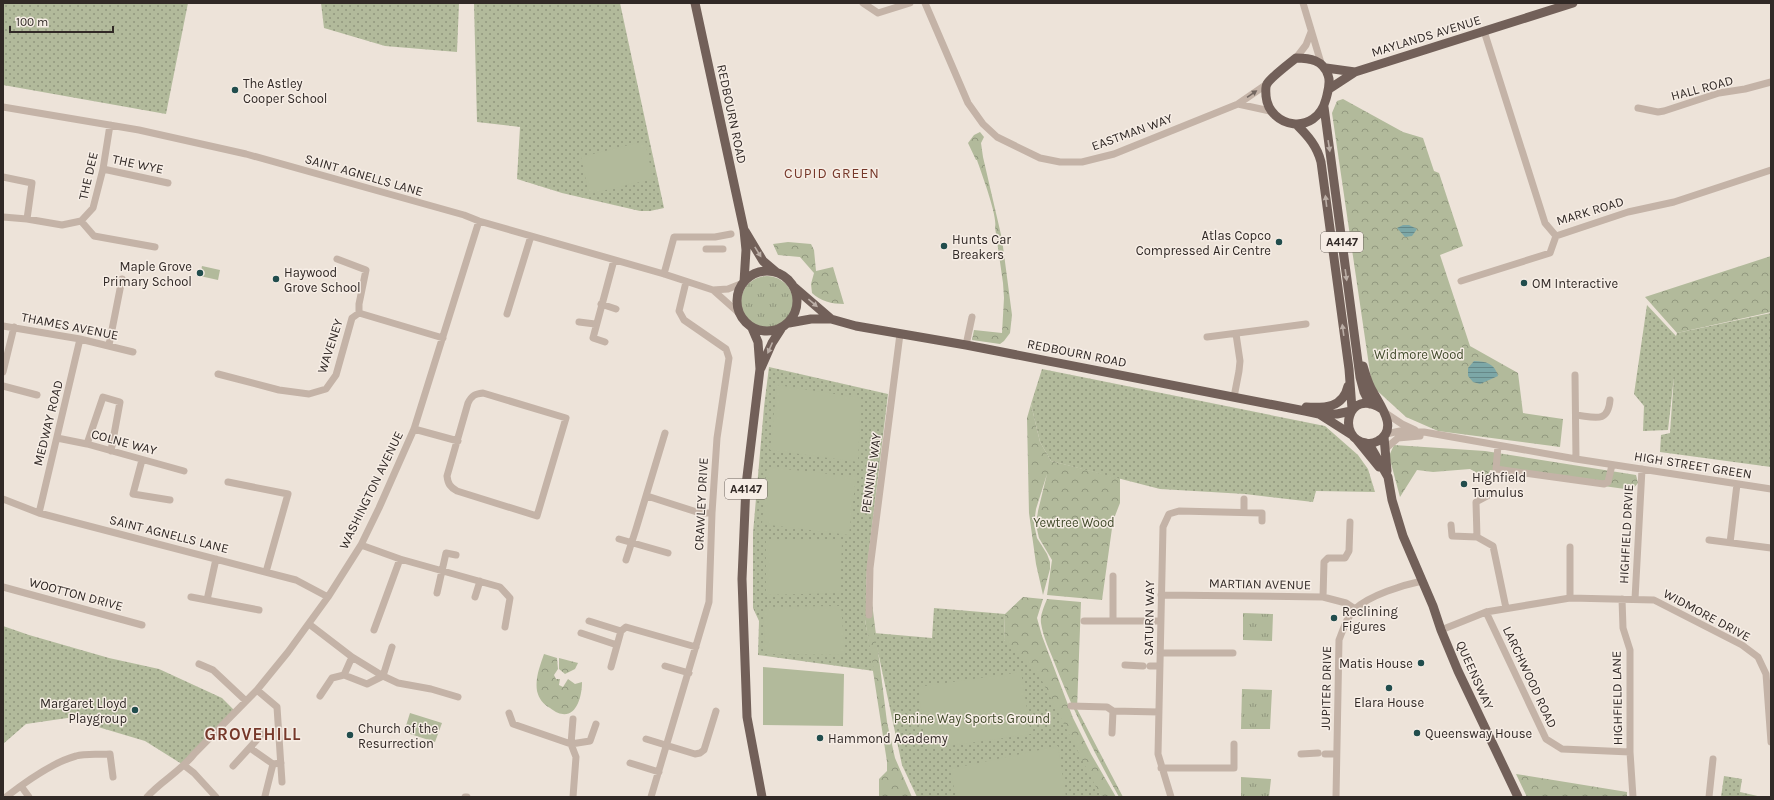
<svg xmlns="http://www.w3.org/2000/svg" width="1774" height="800" font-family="Karla,sans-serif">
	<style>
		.grass { fill: url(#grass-tufts) }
		.forest { fill: url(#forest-crowns) }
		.park { fill: url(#park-dots) }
		.pitch { fill: #b2ba9b }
		.water { fill: url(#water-rules) }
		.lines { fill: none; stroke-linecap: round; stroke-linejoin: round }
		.minor { stroke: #c4b3a7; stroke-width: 7 }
		.major { stroke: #726059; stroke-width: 9 }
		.oneway { fill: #736760 }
		.oneway2 { fill: #bbaea6 }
		.poi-dot { fill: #214d4d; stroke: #f6ede5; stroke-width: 1.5 }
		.labels { text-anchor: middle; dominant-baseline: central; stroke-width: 3; stroke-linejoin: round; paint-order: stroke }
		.shield { fill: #f6ede5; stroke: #6c645f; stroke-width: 1 }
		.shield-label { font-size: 12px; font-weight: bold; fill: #312926 }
		.street-label { font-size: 13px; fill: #312926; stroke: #f6ede5 }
		.poi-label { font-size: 13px; fill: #312926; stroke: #f6ede5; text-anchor: start }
		.park-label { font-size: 13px; fill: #434c2d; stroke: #f6ede5 }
		.neighbourhood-label { font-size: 14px; letter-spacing: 1px; fill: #76382a; stroke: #f6ede5 }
		.district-label { font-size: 17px; font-weight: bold; letter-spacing: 1px; fill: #76382a; stroke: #f6ede5 }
	</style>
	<defs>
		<pattern id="grass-tufts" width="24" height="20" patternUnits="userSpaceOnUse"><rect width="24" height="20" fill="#b2ba9b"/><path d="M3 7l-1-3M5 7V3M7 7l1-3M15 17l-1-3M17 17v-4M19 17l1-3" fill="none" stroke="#91977e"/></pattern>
		<pattern id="forest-crowns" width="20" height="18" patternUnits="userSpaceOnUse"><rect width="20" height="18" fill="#b2ba9b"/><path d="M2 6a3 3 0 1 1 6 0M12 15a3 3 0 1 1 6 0" fill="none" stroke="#91977e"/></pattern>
		<pattern id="park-dots" width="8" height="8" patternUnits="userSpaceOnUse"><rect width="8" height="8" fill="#b2ba9b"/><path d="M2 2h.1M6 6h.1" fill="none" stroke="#91977e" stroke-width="1.8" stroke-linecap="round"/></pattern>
		<pattern id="water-rules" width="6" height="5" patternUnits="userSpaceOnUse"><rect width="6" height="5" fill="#7ca7a7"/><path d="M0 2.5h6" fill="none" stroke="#688"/></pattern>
	</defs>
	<rect width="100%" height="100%" fill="#ede3d9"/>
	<path class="grass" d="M741 302a26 26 0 1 1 52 0a26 26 0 1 1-52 0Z
		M1243,613L1273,614L1272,641L1243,640Z
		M1242,689L1272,690L1270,729H1241Z
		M1241,777L1271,779L1269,797H1241Z"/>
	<path class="forest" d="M1343,99L1403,132L1423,138L1434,171L1439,173L1463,246L1440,255L1470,346L1518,373L1523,413L1563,419L1560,447L1438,431L1406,417L1372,386L1332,113L1337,101Z
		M980,132L984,137L981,143L983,157L1002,239L1012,315L1010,333L1004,341L1000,344L972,340L974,330L1002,333L1004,298L1003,283L995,227C998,217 981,172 977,160H976L968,143L974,135Z
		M788,242L811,244L814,250L816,271L833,267L844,304C832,304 820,301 812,293L811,284L814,273L800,257L778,255L773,244Z
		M1771,256V312L1677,333L1645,297Z
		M1031,404L1040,442L1051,461L1120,478V503L1113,521L1102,600L1047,595L1052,560L1039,538L1036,525L1038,511L1047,474L1036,509L1034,524L1037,538L1047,554L1050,562V569L1043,595L1036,564L1029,513L1027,418Z
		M1394,445L1485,451L1636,475L1638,483L1632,490L1490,470L1488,479L1470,469L1433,472L1417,470L1400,497L1389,456Z
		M871,595L887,722L895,758L912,797H879V779L887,771V762L862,600Z
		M1023,597L1043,599L1037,618L1042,636L1073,718L1091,754L1116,797H1101L1004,640L1005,614Z
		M1047,599L1081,602L1077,709L1123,797H1119C1095,754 1073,711 1055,664C1050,651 1043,637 1041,623C1040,615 1044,607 1047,599Z
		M544,654L557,658L558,669L554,675L556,679H560L559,685L563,687L568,679L575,684L582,682C582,701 573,726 550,708C543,704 539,699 537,691C535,678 540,666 544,654Z
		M559,658L578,663L575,669L565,674L559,669Z
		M1516,774L1627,792V797H1527Z"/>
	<path class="park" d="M3,3H188L166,114L3,85Z
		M321,3H459L457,52L385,46L324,28Z
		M474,3H620L664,208L650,211H640L562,193L517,179L520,127L477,122Z
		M1647,305L1676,336L1677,333L1771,313V467L1660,452L1661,435L1670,433L1674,376L1668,430L1643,431L1644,406L1634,394Z
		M769,367L888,394L867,568L865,620L874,671L758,655L759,621L753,608V533L764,407Z
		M1042,369L1325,426L1358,455L1368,469L1375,492L1316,491L1313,502L1245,494L1160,489L1051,461L1040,442L1031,404Z
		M934,608L1005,614L1004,640L1037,671L1101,797H917L902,765L874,633L932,638Z
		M3,626L29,635L109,658L159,669L222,698L236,712L185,766L145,741L88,724V715L26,724L3,744Z
		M1724,776L1742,779L1740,792L1762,797H1721Z"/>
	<path class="pitch" d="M645,141L653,179L589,194L581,157Z
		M202,266L220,270L218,280L200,276Z
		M777,385L861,398L858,462L770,450Z
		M767,467L856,477L849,535L762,524Z
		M766,539L842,540L840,593L766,595Z
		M841,606L845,655L765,654L763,607Z
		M763,667L844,674L843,726L763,725Z
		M1021,672L1031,734L927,749L918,687Z
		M410,713L442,723L435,742L404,732Z
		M1058,746L1066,797H956L950,769Z"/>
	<path class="water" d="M1403,225H1409L1417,229L1412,236L1405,237L1397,228Z
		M1474,361C1486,361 1495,364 1498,376L1480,384L1473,382L1468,376V368Z"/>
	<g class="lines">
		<path class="minor" d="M863,3L878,13L910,3
			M925,3L968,103L983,124L997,137L1040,158L1060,162H1082L1114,154L1238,104L1267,84
			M1303,3L1321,63
			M1484,31L1545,223L1556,236L1628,212L1674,202L1771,170
			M1296,58L1306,45L1311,32
			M1238,104L1270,111
			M3,107L139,130L246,154L464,215L479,221L664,274L713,290L740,314
			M1638,108L1658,112L1664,111L1719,93L1745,89L1771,82
			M103,169L168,183
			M3,177L32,183L27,219
			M3,217L27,219L62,225L81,221L93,208L103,169L110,125
			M81,221L94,236L155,247
			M706,249H723
			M337,259L366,270L359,304V313
			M664,274L674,237H715L731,234
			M1461,281L1550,253L1556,236
			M713,290L728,289L743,283
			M601,304L616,309
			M507,314L531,236
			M579,322L595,324
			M3,326L80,339L133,352
			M1207,337L1306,324
			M605,342L593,338L614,260
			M109,345L122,279
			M966,345L972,317
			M3,372L14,327
			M218,374L279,390L309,394L326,389L336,375L352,318L359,313L443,338
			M1575,375L1576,459
			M3,386L37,395
			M483,393L566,418L537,516L457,491C450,487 448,484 447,476L468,403C472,395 475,394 483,393Z
			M1234,397L1239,371L1240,361L1236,334
			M1384,412L1402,424L1415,430
			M1576,415C1594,417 1608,424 1610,400
			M414,429L458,441
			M1386,434L1400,431L1424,432L1576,459L1771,489
			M57,438L87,444L184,471
			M87,444L103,397L120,402L111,451
			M1498,446L1496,469L1604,484L1608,482L1612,465
			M1385,449L1398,438L1420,436
			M142,460L133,494L170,500
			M228,482L288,494L266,572
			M647,496L700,513H712
			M3,499L39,513L296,580L328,597
			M1244,499V512
			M39,513L80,339
			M1451,525L1452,536L1477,537L1493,546L1506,608
			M1477,537L1476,502L1491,494
			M619,539L668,553
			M1709,540L1771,548
			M1730,543L1737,484
			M361,545L400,559L500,587L510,598L505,627
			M1570,547V598
			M626,560L636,529L665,433
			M1113,576V621
			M3,587L142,625
			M437,593L446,553L456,555
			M1161,595L1323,597L1346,603L1355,609
			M191,597L259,610
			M475,597L480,581
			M1323,597L1324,562L1328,558H1345L1349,551L1350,522
			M1622,599L1623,628L1630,650V752L1633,797
			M1635,599L1642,469
			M207,600L216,559
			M1486,612L1546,739L1562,749L1630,752
			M869,615L870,568L900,334
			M589,621L621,631L626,627L696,647
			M1084,621H1160
			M309,624L352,657L383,676L398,683L431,689L458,697
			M374,630L400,559
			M1441,630L1486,612L1570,598L1654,600L1742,645L1758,657L1766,674L1771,742
			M581,633L617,645
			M1160,653H1233
			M352,657L344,675L367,684L383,676L392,647
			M199,664L213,670L246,701
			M1125,665L1143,666
			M665,666L689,673
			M1150,666H1160
			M611,667L621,631
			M257,690L277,707L282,782
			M320,696L332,678L344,675
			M1071,706L1107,707L1113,711L1159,712
			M509,713L513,724L571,744L576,757L573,797
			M573,719L571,744L590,741L596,724
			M1112,733L1113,711
			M646,739L695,754L700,753L704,750L716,711
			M250,748L273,764L281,763
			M1301,754L1318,753
			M1325,754H1336
			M630,763L659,772
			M185,766L194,773L216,797
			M233,766L264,732
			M1161,768H1234V744
			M21,786L29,797
			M265,796L273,764
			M6,797C24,783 54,762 76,756C86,753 100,755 110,754L113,777
			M147,797C161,781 181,771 194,754L257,690L288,652L328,597L361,545L379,508L414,429L479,221
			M465,797H467
			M651,797L709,602L712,513L717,438L729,358L726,349L684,320L679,311L686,282
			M1171,797L1158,754L1163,527L1169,514L1179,511L1262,513V521
			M1336,797L1339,640C1343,630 1347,616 1355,609C1370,595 1403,585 1422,581
			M1709,797L1713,759"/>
		<path class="major" d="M695,3L744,230L746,250L744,282
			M1296,58C1310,58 1323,60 1328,75C1331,83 1328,91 1326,99C1316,137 1269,128 1266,96C1266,93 1265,87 1267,84C1270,78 1290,63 1296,58Z
			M1326,68L1355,72
			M1329,89L1355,72L1573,3
			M1324,107L1360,377L1364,392L1370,404
			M1297,125C1308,136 1317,146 1321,162L1349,369L1352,409
			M745,231L763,261L776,272
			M737 301a30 30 0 1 1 60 0a30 30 0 1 1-60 0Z
			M794,287L831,319
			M789,323L811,319H831L856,326L966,345L1305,411L1319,414L1352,435
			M752,328L758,342L760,369L746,485L742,579L747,717L762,797
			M1363,366C1365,372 1367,380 1370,386C1377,402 1401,428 1378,441C1374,443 1370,444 1366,443C1336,439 1347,386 1382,409
			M761,368L772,343L781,329
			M1306,407C1325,408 1343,408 1348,386
			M1320,414H1337L1351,411
			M1384,437L1387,471
			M1357,440L1379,467
			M1369,444L1388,477L1392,500L1403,536L1433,606L1441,630L1458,671L1518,797"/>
	</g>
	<defs><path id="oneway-solid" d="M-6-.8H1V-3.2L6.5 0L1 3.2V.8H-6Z"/></defs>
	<use class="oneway" href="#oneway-solid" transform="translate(1252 94) rotate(-34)"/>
	<g class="oneway2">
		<use href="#oneway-solid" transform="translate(1329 146) rotate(81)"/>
		<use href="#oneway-solid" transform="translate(1326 201) rotate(-97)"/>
		<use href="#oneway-solid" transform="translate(758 252) rotate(58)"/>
		<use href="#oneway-solid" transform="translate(1346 275) rotate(82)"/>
		<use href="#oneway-solid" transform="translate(813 303) rotate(40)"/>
		<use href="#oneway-solid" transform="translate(1343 330) rotate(-98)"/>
		<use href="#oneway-solid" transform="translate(770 348) rotate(114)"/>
	</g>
	<g class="poi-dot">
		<circle cx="235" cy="90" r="4"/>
		<circle cx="1279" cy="242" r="4"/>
		<circle cx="944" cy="246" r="4"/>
		<circle cx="200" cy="273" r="4"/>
		<circle cx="276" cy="279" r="4"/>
		<circle cx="1524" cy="283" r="4"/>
		<circle cx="1464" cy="484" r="4"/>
		<circle cx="1334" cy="618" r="4"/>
		<circle cx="1421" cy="663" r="4"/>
		<circle cx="1389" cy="688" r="4"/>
		<circle cx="135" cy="710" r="4"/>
		<circle cx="1417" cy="733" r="4"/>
		<circle cx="350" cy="735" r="4"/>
		<circle cx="820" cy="738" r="4"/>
	</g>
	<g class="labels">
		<g class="shield">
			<rect x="1321" y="232" width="42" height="20" rx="3"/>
			<rect x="725" y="479" width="42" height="20" rx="3"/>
		</g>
		<g class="shield-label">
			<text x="1342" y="242">A4147</text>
			<text x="746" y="489">A4147</text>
		</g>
		<g class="street-label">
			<text transform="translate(1426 36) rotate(-17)">MAYLANDS AVENUE</text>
			<text transform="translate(1702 88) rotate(-15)">HALL ROAD</text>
			<text transform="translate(732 114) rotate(78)">REDBOURN ROAD</text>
			<text transform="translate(1132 132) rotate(-20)">EASTMAN WAY</text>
			<text transform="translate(138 164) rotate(12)">THE WYE</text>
			<text transform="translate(364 175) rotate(16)">SAINT AGNELLS LANE</text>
			<text transform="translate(88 176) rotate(-77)">THE DEE</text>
			<text transform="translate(1590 211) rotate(-17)">MARK ROAD</text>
			<text transform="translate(70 326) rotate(11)">THAMES AVENUE</text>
			<text transform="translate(330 346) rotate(-72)">WAVENEY</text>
			<text transform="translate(1077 353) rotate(11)">REDBOURN ROAD</text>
			<text transform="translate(48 423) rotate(-76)">MEDWAY ROAD</text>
			<text transform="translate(124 442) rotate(15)">COLNE WAY</text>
			<text transform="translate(1693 465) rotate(9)">HIGH STREET GREEN</text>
			<text transform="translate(871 473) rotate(-82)">PENNINE WAY</text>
			<text transform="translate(371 490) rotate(-64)">WASHINGTON AVENUE</text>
			<text transform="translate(701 504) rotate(-87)">CRAWLEY DRIVE</text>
			<text transform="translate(169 534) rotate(14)">SAINT AGNELLS LANE</text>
			<text transform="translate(1626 534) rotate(-87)">HIGHFIELD DRVIE</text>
			<text transform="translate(1260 584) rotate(1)">MARTIAN AVENUE</text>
			<text transform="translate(76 594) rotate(15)">WOOTTON DRIVE</text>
			<text transform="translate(1707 615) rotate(28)">WIDMORE DRIVE</text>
			<text transform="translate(1149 618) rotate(-89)">SATURN WAY</text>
			<text transform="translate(1475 675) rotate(66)">QUEENSWAY</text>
			<text transform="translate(1530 677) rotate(65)">LARCHWOOD ROAD</text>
			<text transform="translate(1326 688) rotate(-89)">JUPITER DRIVE</text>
			<text transform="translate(1617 698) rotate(-91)">HIGHFIELD LANE</text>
		</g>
		<g class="poi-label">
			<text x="243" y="83">The Astley<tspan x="243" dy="15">Cooper School</tspan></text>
			<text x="1271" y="235" text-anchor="end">Atlas Copco<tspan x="1271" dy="15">Compressed Air Centre</tspan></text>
			<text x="952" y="239">Hunts Car<tspan x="952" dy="15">Breakers</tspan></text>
			<text x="192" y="266" text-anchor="end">Maple Grove<tspan x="192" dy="15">Primary School</tspan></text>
			<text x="284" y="272">Haywood<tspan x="284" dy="15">Grove School</tspan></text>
			<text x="1532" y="283">OM Interactive</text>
			<text x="1472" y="477">Highfield<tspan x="1472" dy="15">Tumulus</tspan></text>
			<text x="1342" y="611">Reclining<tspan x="1342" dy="15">Figures</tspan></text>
			<text x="1413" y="663" text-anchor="end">Matis House</text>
			<text x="1389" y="702" text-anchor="middle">Elara House</text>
			<text x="127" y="703" text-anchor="end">Margaret Lloyd<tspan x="127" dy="15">Playgroup</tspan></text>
			<text x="358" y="728">Church of the<tspan x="358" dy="15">Resurrection</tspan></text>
			<text x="1425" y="733">Queensway House</text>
			<text x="828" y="738">Hammond Academy</text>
		</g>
		<g class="park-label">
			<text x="1419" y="354">Widmore Wood</text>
			<text x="1074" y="522">Yewtree Wood</text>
			<text x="972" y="718">Penine Way Sports Ground</text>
		</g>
		<g class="neighbourhood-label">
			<text x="832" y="173">CUPID GREEN</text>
		</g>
		<g class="district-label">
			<text x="253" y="734">GROVEHILL</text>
		</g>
	</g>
	<rect width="1774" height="800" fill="none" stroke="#312926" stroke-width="8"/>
	<path d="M10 26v6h103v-6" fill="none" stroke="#312926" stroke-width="2"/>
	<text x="16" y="26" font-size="12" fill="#312926" stroke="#f6ede5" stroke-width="3" paint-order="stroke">100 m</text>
</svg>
